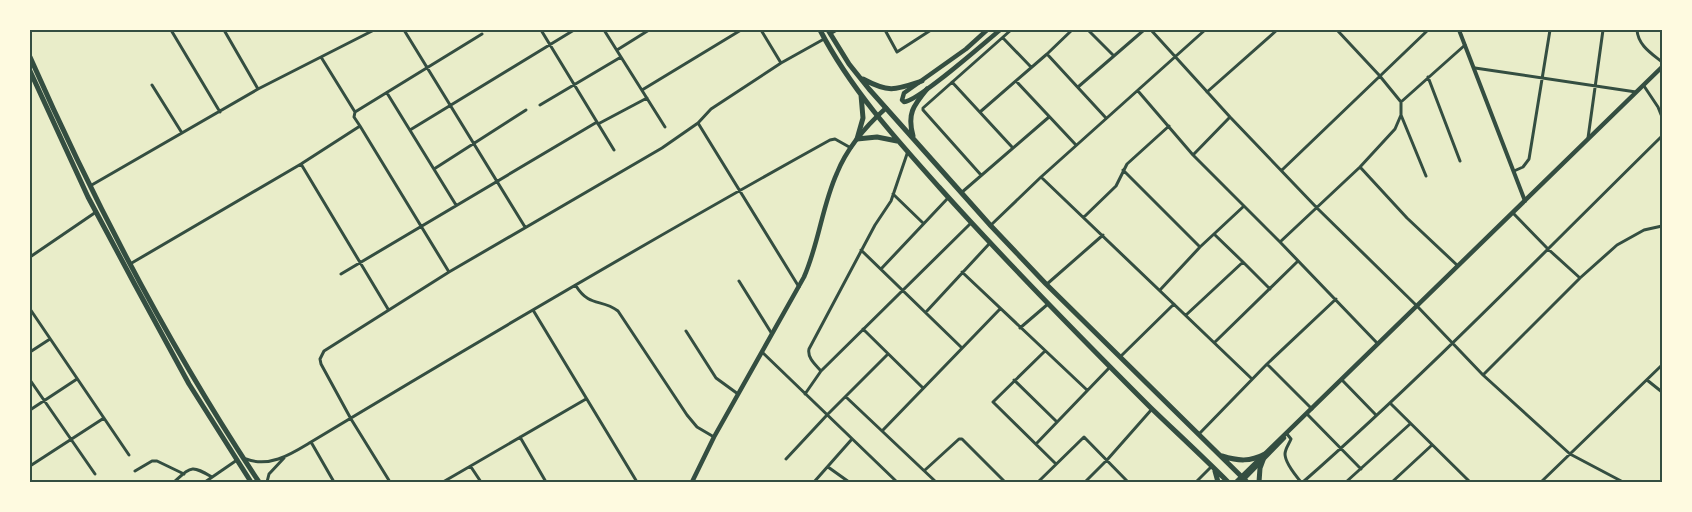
<svg xmlns="http://www.w3.org/2000/svg" width="1692" height="512" font-family="'Asap Condensed',sans-serif">
	<style>
		.lines { fill: none; stroke-linecap: round; stroke-linejoin: round }
		.minor { stroke: #344e41; stroke-width: 3 }
		.tertiary { stroke: #344e41; stroke-width: 4 }
		.secondary { stroke: #344e41; stroke-width: 4.5 }
		.primary { stroke: #344e41; stroke-width: 5 }
		.neatline { fill: none; stroke: #344e41; stroke-width: 2 }
	</style>
	<rect width="100%" height="100%" fill="#e9edc9"/>
	<g class="lines">
		<path class="minor" d="M171,30L220,112
			M224,30L258,89
			M404,30L525,227
			M541,30L614,150
			M604,30L665,127
			M761,30L781,63
			M885,30L897,52L931,30
			M1088,30L1114,56
			M1151,30L1230,117L1317,208L1417,306L1483,375L1570,454L1623,482
			M1337,30L1379,75L1401,102V115L1426,176
			M1637,30C1638,45 1651,53 1662,62
			M830,34L837,30
			M1003,38L1031,67
			M617,50L649,30
			M1047,54L1106,118
			M321,57L355,112L354,117L360,126L449,272
			M1475,68L1636,92
			M1428,77L1460,161
			M1016,81L1076,145
			M952,82L1012,147
			M152,85L182,133
			M1644,86L1658,107L1662,117
			M1078,87L1144,30
			M642,90L741,30
			M1138,91L1193,155L1280,242L1378,344
			M1207,92L1277,30
			M387,93L456,205
			M1401,102L1465,45
			M540,105L621,57
			M355,112L482,34
			M980,112L1047,54L1072,30
			M698,123L799,287
			M598,124L647,98
			M410,130L574,30
			M1588,138L1603,30
			M1193,155L1230,117
			M301,164L388,309
			M1360,167L1407,218L1458,266
			M434,169L526,110
			M1123,170L1200,247
			M1282,170L1428,30
			M1514,171L1523,167L1529,159L1550,30
			M981,175L923,110V108L1011,30
			M1041,177L1252,379
			M90,186L258,89L374,30
			M961,193L1049,117
			M893,194L923,223
			M1513,213L1548,249L1580,278
			M1084,217L1116,186L1127,164L1169,126
			M991,225L1041,177L1205,30
			M1214,234L1243,262
			M1280,242L1360,167L1395,129L1401,115
			M861,250L962,348
			M30,257L96,212
			M130,264L301,164L360,126
			M881,269L948,198
			M962,272L1087,390
			M341,274L597,122
			M739,281L772,334
			M1047,284L1103,235
			M576,286C590,308 601,298 618,311L687,415L697,427L714,437
			M1160,290L1200,247L1244,206
			M30,309L129,455
			M533,310L637,482
			M926,312L989,244
			M1186,315L1243,262L1270,289
			M1020,328L1048,304
			M863,329L923,388
			M686,331L716,378L738,394
			M1215,342L1298,261
			M1045,351L993,402L1056,464
			M30,352L50,339
			M762,352L897,482
			M1120,357L1174,304
			M1267,364L1312,409
			M821,371C816,365 807,358 809,349L875,225L891,201L908,151
			M1483,375L1580,278L1617,245L1644,230L1662,226
			M30,380L95,474
			M1014,380L1056,421
			M1342,380L1376,415
			M1647,380L1662,392
			M805,394L821,371L971,223
			M846,397L936,482
			M1390,403L1470,482
			M30,410L77,379
			M1307,414L1361,469
			M883,430L1000,309
			M1199,434L1267,364L1336,299
			M1287,434L1291,439C1289,444 1285,449 1285,454C1285,463 1296,476 1301,482
			M520,437L546,482
			M311,442L334,482
			M1036,444L1110,367
			M246,459C270,468 291,454 311,442C482,339 655,237 830,140L835,139L851,148
			M786,459L827,415L888,354
			M30,466L104,418
			M471,467L481,482
			M828,467L849,482
			M925,470L959,439H962L1005,482
			M135,471L152,461H157L184,474
			M174,482C192,466 191,465 212,477
			M205,482L237,460
			M267,482L269,474L284,458
			M390,482L351,419L321,364L320,359L324,351L449,272L662,148L698,123L711,109L781,63L824,39
			M443,482L586,399
			M814,482L852,439
			M1038,482L1084,437L1128,482
			M1085,482L1107,460L1152,409
			M1196,482L1212,466
			M1303,482C1428,372 1544,252 1662,136
			M1346,482L1410,424
			M1392,482L1432,445
			M1541,482L1662,365"/>
		<path class="tertiary" d="M1459,30L1525,201"/>
		<path class="secondary" d="M987,30L966,49L904,93L902,100L904,102C919,101 984,43 1000,30
			M692,482L714,437L804,277C819,243 822,206 837,173C847,148 866,126 886,108
			M1236,482L1662,67
			M1241,482L1284,438"/>
		<path class="primary" d="M820,30C850,88 895,138 939,187C1007,263 1079,336 1151,408C1177,433 1203,457 1228,482
			M828,30L849,64L869,89L991,226L1046,284L1247,482
			M30,57C95,204 170,348 259,482
			M30,71L88,197L134,283L189,384L251,482
			M863,79C889,93 895,90 922,81
			M861,95L863,118L857,139L877,137L897,141
			M913,136C907,114 913,106 927,89
			M1222,456C1238,461 1250,462 1265,454
			M1215,471L1218,482
			M1259,482L1260,468L1263,460"/>
	</g>
	<rect width="1692" height="512" fill="none" stroke="#fefae0" stroke-width="62"/>
	<rect x="31" y="31" width="1630" height="450" class="neatline"/>
</svg>
